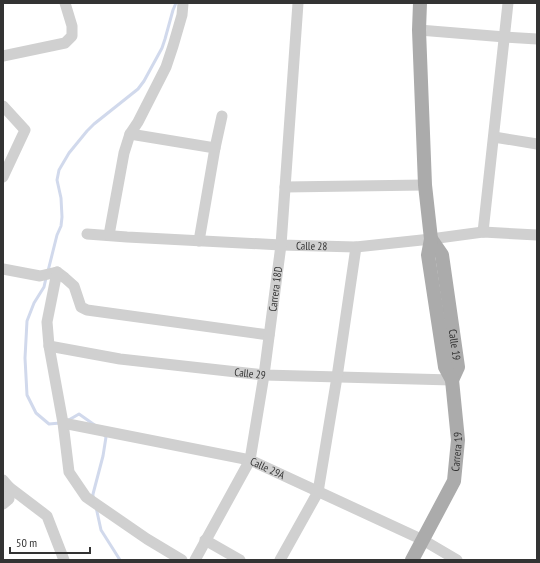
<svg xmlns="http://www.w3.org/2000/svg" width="540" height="563" font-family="'PT Sans Narrow',sans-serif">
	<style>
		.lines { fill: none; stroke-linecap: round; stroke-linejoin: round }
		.stream { stroke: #d1d9ec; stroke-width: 3 }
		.minor { stroke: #d0d0d0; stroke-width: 11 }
		.major { stroke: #ababab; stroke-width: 14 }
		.labels { text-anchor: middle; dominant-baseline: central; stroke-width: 4; stroke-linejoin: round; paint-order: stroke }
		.street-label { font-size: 11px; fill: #333; stroke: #fff }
	</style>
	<rect width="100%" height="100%" fill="#fff"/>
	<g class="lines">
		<path class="stream" d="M48,271L57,235L61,226L62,217L61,198L57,180L59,170L69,153L87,131L94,124L138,89L144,81L162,48L165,39L173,10L176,3
			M46,278L44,287L34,303L27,321L25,358L27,395L36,413L49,424L60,423
			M67,421L79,414L96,426
			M93,498V494L103,456L106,437L103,434
			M96,507L101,530L120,560"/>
		<g class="minor">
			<path d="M419,30L505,37L537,39"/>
			<path d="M3,56L65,43L72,36V26L65,3"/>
			<path d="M3,106L25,130L3,177"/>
			<path d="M130,134L215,148"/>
			<path d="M494,137L537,144"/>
			<path d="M285,187L425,185"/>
			<path d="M483,232L508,3"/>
			<path id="s1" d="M87,234L127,237L281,245L356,247L431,239L483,232L537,235"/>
			<path d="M109,235L124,153L130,134L138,122L166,67L173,46L182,15L183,3"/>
			<path d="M199,241L215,148L222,116"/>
			<path d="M3,269L40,276L57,272L65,278L74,286L81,307L87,310L269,335"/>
			<path d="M57,272L47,322L49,346L63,423L69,472L86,497L147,539L182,560"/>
			<path id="s2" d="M49,346L120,359L264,375L452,380"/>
			<path id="s3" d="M63,423L250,460L423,540L457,560"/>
			<path d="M3,480L9,487V499L3,504"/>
			<path d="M9,487L47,516L64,560"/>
			<path d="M205,540L240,560"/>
			<path id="s4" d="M195,560L250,460L264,375L281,245L298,3"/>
			<path d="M280,560L318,492L337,377L356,247"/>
		</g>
		<g class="major">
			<path id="s5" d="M431,239L442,255L458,367L452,380"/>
			<path id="s6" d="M412,560L454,481L458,440L452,380L445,367L428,255L431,239L425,185L419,30L420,3"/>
		</g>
	</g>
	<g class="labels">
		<g class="street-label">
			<text stroke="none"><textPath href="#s1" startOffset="225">Calle 28</textPath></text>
			<text stroke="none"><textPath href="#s4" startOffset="287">Carrera 18D</textPath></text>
			<text stroke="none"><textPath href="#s5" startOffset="110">Calle 19</textPath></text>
			<text stroke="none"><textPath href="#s2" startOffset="203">Calle 29</textPath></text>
			<text stroke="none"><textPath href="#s6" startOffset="119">Carrera 19</textPath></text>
			<text stroke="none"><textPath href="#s3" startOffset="210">Calle 29A</textPath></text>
		</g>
	</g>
	<rect width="540" height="563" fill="none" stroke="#333333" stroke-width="8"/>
	<path d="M10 547v6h80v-6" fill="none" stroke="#333333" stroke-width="2"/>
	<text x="16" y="547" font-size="12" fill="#333333" stroke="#ffffff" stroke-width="3" paint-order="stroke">50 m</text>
</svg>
